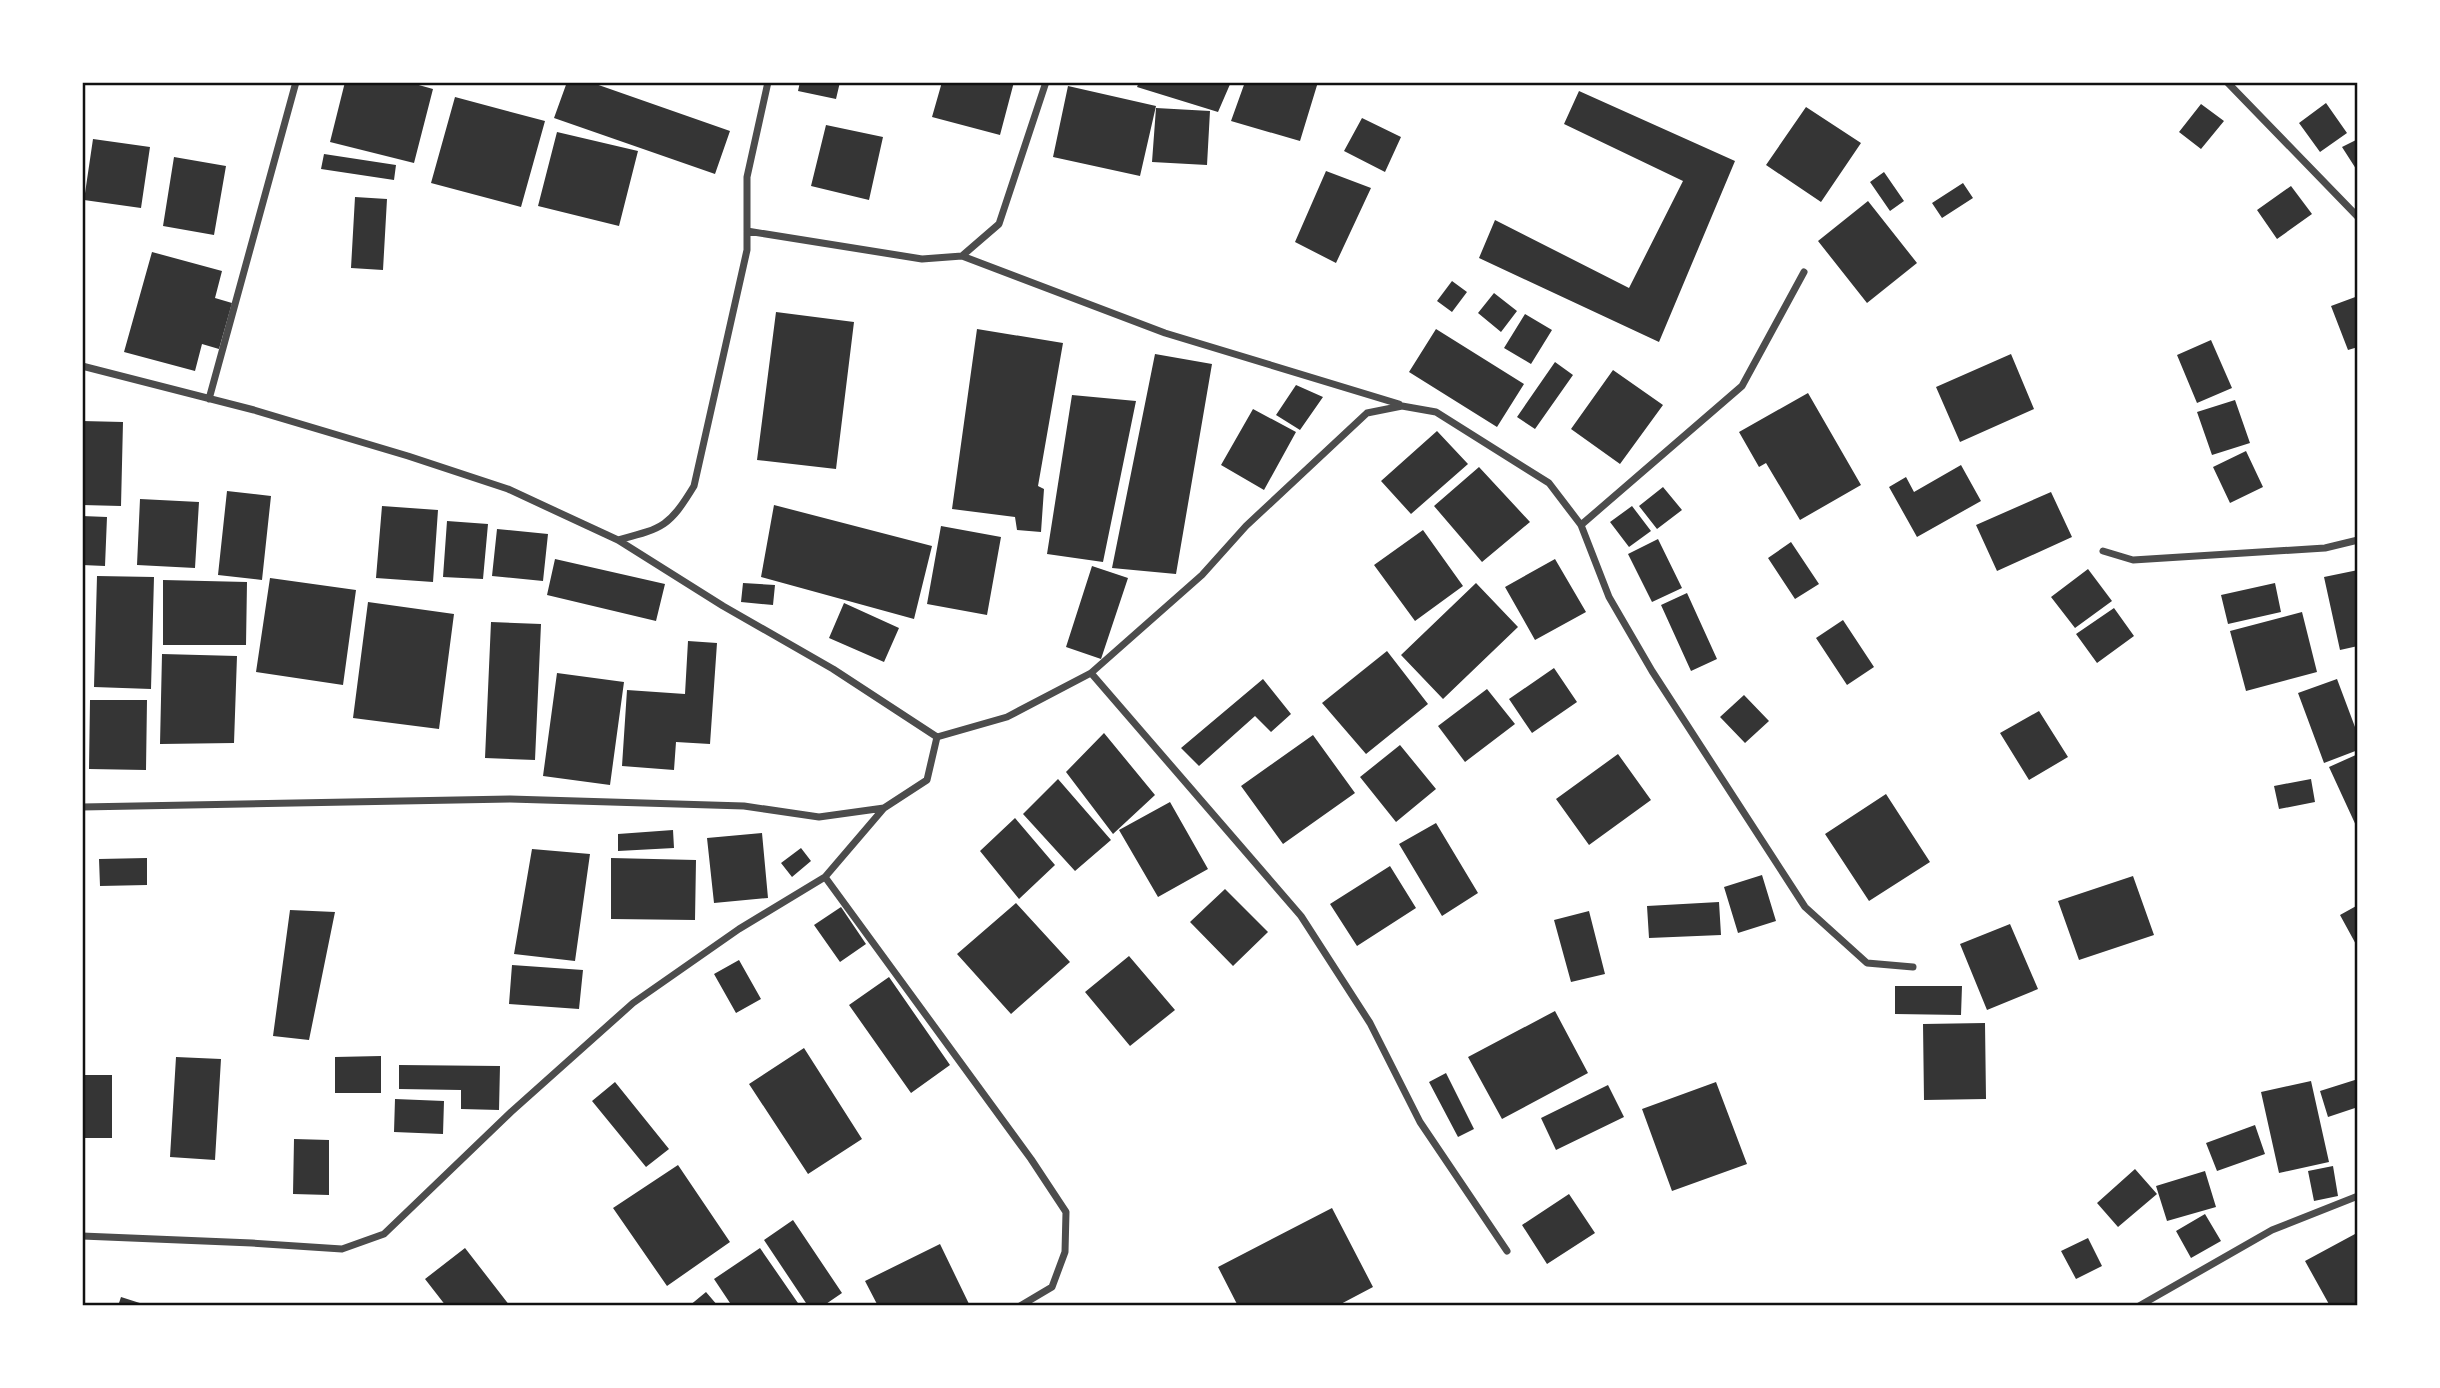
<svg xmlns="http://www.w3.org/2000/svg" width="2440" height="1388" font-family="'Public Sans',sans-serif">
	<style>
		.building { fill: #353535 }
		.lines { fill: none; stroke-linecap: round; stroke-linejoin: round }
		.minor { stroke: #4c4c4c; stroke-width: 7 }
		.neatline { fill: none; stroke: #111; stroke-width: 2.5 }
	</style>
	<rect width="100%" height="100%" fill="#fff"/>
	<path class="building" d="M345,82H408L433,89L414,163L330,142Z
		M567,82H590L730,131L715,174L554,118Z
		M800,82H840L836,99L798,91Z
		M942,82H1014L1000,135L932,117Z
		M1139,82H1231L1218,112L1137,87Z
		M1245,82H1318L1300,141L1231,121Z
		M1068,86L1156,106L1140,176L1053,157Z
		M1579,91L1735,161L1659,342L1479,258L1495,220L1629,288L1683,181L1564,124Z
		M455,97L545,121L521,207L431,183Z
		M2326,103L2347,133L2320,152L2299,123Z
		M2201,104L2224,121L2201,149L2179,132Z
		M1806,107L1861,143L1821,202L1766,165Z
		M1156,108L1210,111L1207,165L1152,162Z
		M1362,118L1401,137L1385,172L1344,151Z
		M826,125L883,137L869,200L811,186Z
		M557,132L638,151L619,226L538,206Z
		M93,139L150,147L141,208L84,200Z
		M2358,139V172L2342,147Z
		M324,154L396,165L394,180L321,169Z
		M174,157L226,166L214,235L163,226Z
		M1326,171L1371,188L1336,263L1295,242Z
		M1884,172L1904,201L1890,211L1870,182Z
		M1963,183L1973,198L1942,218L1932,203Z
		M2291,186L2312,214L2277,239L2257,210Z
		M355,197L387,199L383,270L351,268Z
		M1868,201L1917,263L1867,303L1818,241Z
		M152,252L222,271L215,298L232,303L219,349L202,344L195,371L124,352Z
		M1452,281L1467,292L1452,312L1437,301Z
		M1494,293L1517,311L1501,332L1478,313Z
		M2358,296V347L2348,350L2331,306Z
		M776,312L854,322L836,469L757,460Z
		M1525,314L1552,330L1531,364L1504,348Z
		M977,329L1063,343L1038,486L1044,489L1041,532L1017,530L1015,517L952,509Z
		M1436,329L1524,384L1497,427L1409,372Z
		M2211,340L2232,388L2197,403L2177,355Z
		M1155,354L1212,364L1176,574L1112,568Z
		M2011,354L2034,409L1960,442L1936,387Z
		M1555,362L1573,375L1535,429L1517,417Z
		M1613,370L1663,405L1620,464L1571,429Z
		M1296,385L1323,397L1300,430L1276,415Z
		M1808,393L1861,485L1800,520L1766,463L1759,467L1739,432Z
		M1072,395L1136,401L1103,562L1047,554Z
		M2235,400L2250,443L2212,455L2197,412Z
		M1253,409L1296,432L1264,490L1221,465Z
		M82,421L123,422L121,506L82,505Z
		M1437,431L1468,464L1411,514L1381,481Z
		M2246,451L2263,487L2230,503L2213,467Z
		M1961,465L1981,501L1917,537L1889,487L1906,477L1914,492Z
		M1479,467L1530,522L1482,562L1434,506Z
		M1663,487L1682,510L1657,529L1639,506Z
		M227,491L271,496L262,580L218,575Z
		M2051,492L2072,537L1997,571L1976,525Z
		M140,499L199,502L195,568L137,565Z
		M774,505L932,546L914,619L761,577Z
		M382,506L438,510L433,582L376,578Z
		M1632,506L1651,531L1629,547L1610,522Z
		M82,516L107,517L105,566L82,565Z
		M447,521L488,524L483,579L443,577Z
		M941,526L1001,537L987,615L927,604Z
		M497,529L548,534L543,581L492,576Z
		M1423,530L1463,586L1415,621L1374,565Z
		M1658,539L1682,588L1652,602L1628,554Z
		M1791,542L1819,584L1795,599L1768,558Z
		M555,559L665,584L656,621L547,595Z
		M1555,559L1586,612L1535,640L1505,587Z
		M1092,566L1128,578L1101,659L1066,647Z
		M2088,569L2112,601L2075,628L2051,597Z
		M2358,570V646L2340,650L2324,577Z
		M97,576L154,577L151,689L94,687Z
		M270,578L356,590L343,685L256,672Z
		M163,580L247,582L246,645H163Z
		M743,583L775,585L773,605L741,602Z
		M1476,583L1518,627L1443,699L1401,655Z
		M2275,583L2281,612L2228,624L2221,595Z
		M1687,593L1717,659L1691,671L1661,605Z
		M368,602L454,614L439,729L353,718Z
		M844,603L899,628L884,662L829,638Z
		M2114,608L2134,636L2097,663L2076,634Z
		M2302,612L2317,672L2246,691L2230,631Z
		M1843,620L1874,667L1847,685L1816,638Z
		M491,622L541,624L535,760L485,758Z
		M688,641L717,643L710,744L676,742L674,770L622,766L627,690L685,694Z
		M1387,651L1428,704L1366,754L1322,703Z
		M162,654L237,656L234,743L160,744Z
		M1554,668L1577,702L1532,733L1509,699Z
		M557,673L624,682L610,785L543,776Z
		M1263,679L1291,714L1271,732L1255,716L1199,766L1181,748Z
		M2337,679L2358,735V750L2324,763L2298,693Z
		M1487,689L1515,724L1465,762L1438,726Z
		M1744,695L1769,721L1745,743L1720,717Z
		M90,700H147L146,770L89,769Z
		M2039,711L2068,757L2029,780L2000,733Z
		M1104,733L1155,795L1113,834L1066,772Z
		M1313,735L1355,793L1283,844L1241,786Z
		M1400,745L1436,789L1396,822L1360,777Z
		M1618,754L1651,800L1589,845L1556,799Z
		M2358,754V830L2329,767Z
		M1058,779L1111,840L1075,871L1023,814Z
		M2311,779L2315,802L2279,809L2274,786Z
		M1886,794L1930,862L1869,901L1825,834Z
		M1170,802L1208,869L1158,897L1119,830Z
		M1015,818L1055,865L1019,899L980,851Z
		M1436,823L1478,893L1442,916L1399,844Z
		M673,830L674,848L618,851V834Z
		M762,833L768,898L714,903L707,838Z
		M801,848L811,861L792,877L781,863Z
		M532,849L590,854L575,961L514,954Z
		M147,858V885L100,886L99,859Z
		M611,858L696,860L695,920L611,919Z
		M1390,866L1416,908L1357,946L1330,904Z
		M1762,875L1776,921L1738,933L1724,887Z
		M2133,876L2154,935L2079,960L2058,901Z
		M1225,889L1268,932L1233,966L1190,922Z
		M1719,902L1721,935L1649,938L1647,906Z
		M1016,903L1070,962L1011,1014L957,954Z
		M2358,905V948L2340,915Z
		M841,907L866,944L840,962L814,925Z
		M290,910L335,912L309,1040L273,1036Z
		M1589,911L1605,974L1571,982L1554,920Z
		M2010,924L2038,989L1987,1010L1960,944Z
		M1129,956L1175,1010L1130,1046L1085,992Z
		M739,960L761,999L736,1013L714,974Z
		M512,965L583,970L579,1009L509,1004Z
		M889,977L950,1065L911,1093L849,1005Z
		M1895,986H1962L1961,1015L1895,1014Z
		M1555,1011L1588,1073L1502,1119L1468,1057Z
		M1985,1023L1986,1099L1924,1100L1923,1024Z
		M804,1048L862,1139L808,1174L749,1084Z
		M381,1056V1093H335V1057Z
		M176,1057L221,1059L215,1160L170,1157Z
		M399,1065L500,1066L499,1110L461,1109V1090L399,1089Z
		M1446,1073L1474,1129L1458,1137L1429,1082Z
		M82,1075H112V1138H82Z
		M2358,1079V1107L2328,1117L2320,1091Z
		M2311,1081L2329,1162L2279,1173L2261,1092Z
		M615,1082L669,1149L646,1167L592,1101Z
		M1716,1082L1747,1164L1672,1191L1642,1109Z
		M1608,1085L1624,1117L1556,1150L1541,1118Z
		M395,1099L444,1101L443,1134L394,1132Z
		M2255,1125L2265,1154L2217,1171L2206,1143Z
		M294,1139L329,1140V1195L293,1194Z
		M678,1165L730,1242L667,1286L613,1208Z
		M2333,1166L2338,1196L2314,1201L2308,1171Z
		M2135,1169L2157,1194L2118,1227L2097,1203Z
		M2205,1171L2216,1207L2167,1221L2156,1186Z
		M1569,1194L1595,1233L1547,1264L1522,1225Z
		M1332,1208L1373,1287L1337,1306H1238L1218,1267Z
		M2205,1214L2221,1241L2191,1258L2176,1231Z
		M793,1220L842,1293L823,1306H808L764,1240Z
		M2355,1234L2358,1240V1306H2330L2305,1261Z
		M2088,1238L2102,1266L2076,1279L2061,1251Z
		M940,1244L970,1306H878L865,1281Z
		M465,1248L510,1306H446L425,1279Z
		M760,1248L800,1306H732L714,1279Z
		M706,1292L718,1306H689Z
		M121,1297L146,1305V1306H118Z"/>
	<g class="lines">
		<path class="minor" d="M2227,82L2358,217
			M747,231L922,259L962,256L999,224L1046,82
			M962,256L1165,333L1399,404
			M82,366L254,410L408,456L508,489L618,540L723,606L833,669L937,737L1007,717L1091,673L1202,575L1246,526L1367,413L1402,406L1436,412L1549,483L1581,525L1609,597L1652,671L1805,907L1867,963L1913,967
			M209,399L296,82
			M1581,525L1742,386L1804,272
			M618,540C663,528 669,527 694,486L747,250V177L768,82
			M2103,551L2133,560L2325,548L2358,540
			M1091,673L1301,916L1370,1023L1420,1122L1507,1251
			M82,807L510,799L744,806L819,817L884,808L927,780L937,737
			M825,877L1031,1159L1066,1212L1065,1252L1052,1287L1020,1306
			M82,1236L252,1243L342,1249L384,1234L511,1112L633,1003L739,929L825,877L884,808
			M2139,1306L2272,1230L2358,1196"/>
	</g>
	<rect width="2440" height="1388" fill="none" stroke="#ffffff" stroke-width="168"/>
	<rect x="84" y="84" width="2272" height="1220" class="neatline"/>
</svg>
